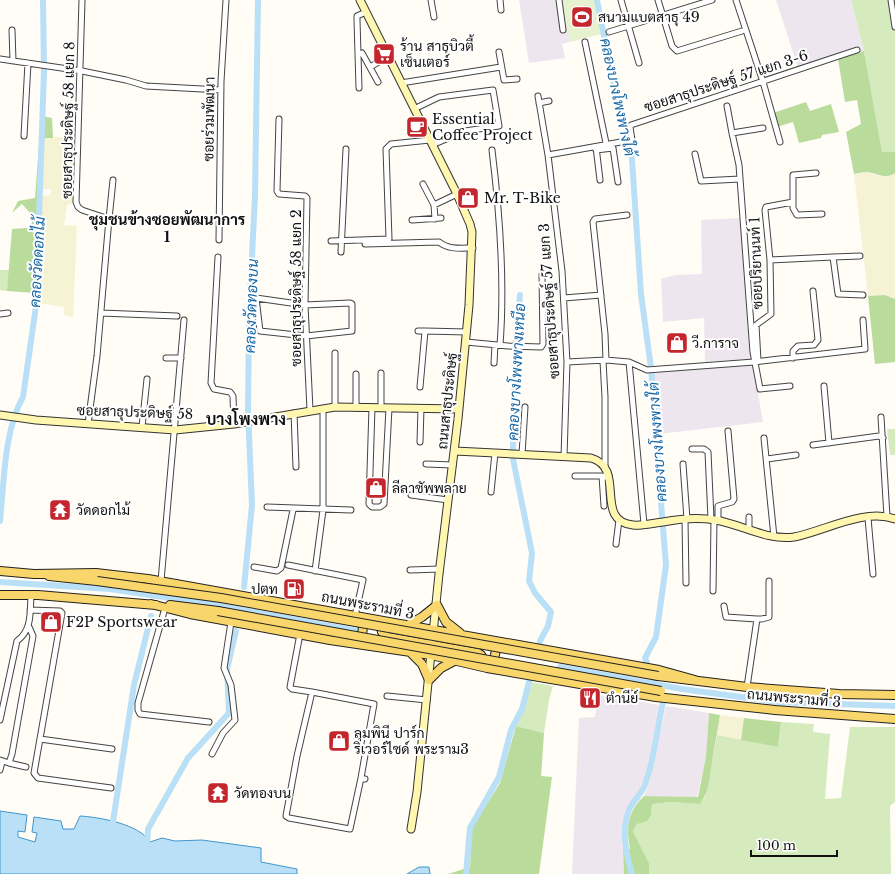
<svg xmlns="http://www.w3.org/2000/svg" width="895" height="874" font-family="'Libre Baskerville',Sarabun,serif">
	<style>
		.industrial { fill: #eee6ef }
		.farmland { fill: #f6f3d4 }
		.green { fill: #d5ebbd }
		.forest { fill: #b9dc9c }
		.pitch { fill: #e6f2cf }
		.water { fill: #b9e0f7; stroke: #3f96cf }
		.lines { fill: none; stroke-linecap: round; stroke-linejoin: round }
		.canal { stroke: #b9e0f7; stroke-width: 6 }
		.street-casing { stroke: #444; stroke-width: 7 }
		.secondary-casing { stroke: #333; stroke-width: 9 }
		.primary-casing { stroke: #222; stroke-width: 10 }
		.street { stroke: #fff; stroke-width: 5 }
		.secondary { stroke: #fff6b0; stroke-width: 7 }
		.primary { stroke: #f9d66b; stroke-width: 8 }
		.primary-bridge-casing { stroke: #222; stroke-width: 10; stroke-linecap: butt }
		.primary-bridge { stroke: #f9d66b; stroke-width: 8 }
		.labels { text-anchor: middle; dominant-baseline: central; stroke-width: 4; stroke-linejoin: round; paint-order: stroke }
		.poi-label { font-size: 14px; fill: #111; stroke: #fff; text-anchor: start }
		.street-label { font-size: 14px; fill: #111; stroke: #fff }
		.water-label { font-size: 15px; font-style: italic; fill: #1768a6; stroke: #fff }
		.neighbourhood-label { font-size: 15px; font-weight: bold; fill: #111; stroke: #fff }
		.quarter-label { font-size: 16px; font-weight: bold; fill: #111; stroke: #fff }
	</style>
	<rect width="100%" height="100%" fill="#fffdf5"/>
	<path class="industrial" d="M519,0H561L570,42L562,44L565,58L529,63Z
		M776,0H851L864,51L799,71Z
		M741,218L752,359L705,362L704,318L663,322L661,279L675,275L702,274L701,220Z
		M753,364L763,422L658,434L653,373Z
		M598,695L660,705L645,778L641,788L625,811L622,824L624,874H572L579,718L595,717Z
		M666,706L709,713L706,756L697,797L644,796L650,781Z"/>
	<path class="farmland" d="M75,136L73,203L67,205L64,225L77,226L73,317L64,315V307L37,303L42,196L50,195L51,189H42L44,138Z
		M867,172L879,176H891L895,173V299L885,295L868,296L854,174Z
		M720,715L744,718L741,740L717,735Z"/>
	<path class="green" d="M851,0H895V152H882L864,51Z
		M0,270H10L7,291L0,290Z
		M887,429H895V455H890Z
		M531,682L553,686L549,700L544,733L516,726Z
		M781,722L814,724L813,732L830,734L825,799L841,798L850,727H895V802L890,806L891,874H649V863L633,831L637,824L651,815L652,804L670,802L700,804L705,797L717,735L778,747Z"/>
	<path class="forest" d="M864,51L882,152H895V173C885,180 877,173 867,172C863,172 858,173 854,174L846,132L861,124L857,100L845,102L838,59Z
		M806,102L810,111L831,104L839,132L822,135L821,138L799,143L793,122L777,127L773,113Z
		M41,116L52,118L53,138H44L35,293L7,291L12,229L27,228L32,223L31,214L22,204L12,213L18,201L35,198Z
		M885,295L895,299V362L875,364L868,296Z
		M709,713L720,715C718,731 714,746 712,762C709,777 710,791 700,804L670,802L652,804L651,815L647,821L637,824L633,831L649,863V874H624L623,850L630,849C626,828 627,812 644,796L698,797L706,756Z
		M744,718L781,722L778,747L741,740Z
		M516,726L544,733L541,776L552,777L539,874H448L470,867L472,828L500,783Z"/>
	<path class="pitch" d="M561,0H596L602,34L570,42Z"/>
	<path class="water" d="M0,811L27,815L25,832L18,831V837L35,842L37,833L32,832L34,817L61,821L63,829H74L80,816C98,817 140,824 150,842L162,838L175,841L202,840L261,848V862L297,869V874H0Z
		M419,867H429L430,874H407Z"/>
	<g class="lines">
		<path class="canal" d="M597,0L612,76L631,145L641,294L651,368L662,516L666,565L656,637L645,658L663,702L662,707C657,731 654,758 646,782C643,793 635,798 630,808C620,827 626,854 632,874
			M513,449L515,353L520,295
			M513,459L532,553L529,581L535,593L551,612L548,626L540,641
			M0,521C4,483 4,430 23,397L36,306L44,71L43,0
			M0,582L110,589L210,604L357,631
			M244,587L252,505L248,411L249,318L255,195L258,0
			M560,667L682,689L778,702L895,706
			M112,828L134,685L151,616
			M147,846L148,829L188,758L229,713L227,669L236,631
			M466,874L470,828L499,777L511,730L522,709L529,682"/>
		<g class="street-casing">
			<path id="street" d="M82,0L76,202L78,207L82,210L109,219L97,356L88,424
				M431,0L434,17
				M500,0L501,10
				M559,0L563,30
				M621,0L639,63
				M658,0L672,46L677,51L742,31
				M736,0L763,82L780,142
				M891,0L895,27
				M12,30L13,61
				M609,32L712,0
				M585,42L606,143
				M499,52L504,80L517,79
				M362,53L378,82
				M0,59L82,71L126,80L146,86L221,90
				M370,67L389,56
				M401,83L501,67
				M359,88L357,20V16L366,12
				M538,96L548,155L562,271L567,362L564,457
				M539,103L549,101
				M727,106L732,133
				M414,109L439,97L493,90L499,126L465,131L432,145
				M279,119L277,191L279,194L305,196L307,198L305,305L310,410
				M763,128L732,133L739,165L753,352L760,389L790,386
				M24,136L28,63
				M596,147L600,180
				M492,150C500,215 505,280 500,345
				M596,150L613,148L618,182
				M695,154L701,181L740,179
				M548,155L632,140L630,127L631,125L857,50
				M816,173L793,175V208L797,215L822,214
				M423,184L434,205L435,219
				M434,205L457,194
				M109,219L113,180
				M412,220L441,218
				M219,240L221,81L226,0
				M331,241L389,239L386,149L391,144L430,140
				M365,244L439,242C449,250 461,248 473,248
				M341,252L346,149
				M218,257L211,383L214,389L230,392L233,396L234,424
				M833,257L860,256
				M770,260L833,257L838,294L863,295
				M256,298L305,305L350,303L352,304V331L306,336L260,331Z
				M564,298L601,295
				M101,313L177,316
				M0,314L8,313
				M418,331H425
				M466,342L508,346L541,347L543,344L542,275
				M335,353V407
				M166,358H181
				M793,358V351L798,346L814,345L818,340L813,291
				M606,360L605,334L593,222L595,219L627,215
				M603,361L605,397V465
				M758,361L756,325L771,314L770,260L765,210L766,207L793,202
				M567,362L606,360L629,362L647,370L754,362L865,349L863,320
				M629,362L644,524
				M494,363L495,345
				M381,373V408
				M356,374V408
				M824,386L829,443
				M420,387L425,331L467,332
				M372,407L369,504L372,507H380L384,504L389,408
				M294,413L296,467
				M881,417L887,517
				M142,427L147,379
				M764,438L774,537
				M420,442L421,408
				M813,445L879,436L883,438
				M692,449H704L708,452L711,519
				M522,454L525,407
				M767,459L796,455
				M426,464L453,465
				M683,464L687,519
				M575,476H602
				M491,492L495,453
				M411,495L448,500
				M604,506L602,476L608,477
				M267,507L351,510
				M749,517V530
				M868,518L873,574
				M685,519L686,583
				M718,521V506L732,502L734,499L728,431
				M616,544L619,520
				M288,565L363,580L355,616
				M254,567L277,571L281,568L293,510
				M410,570L440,569
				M315,571L323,510V409
				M161,581L184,320
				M713,591L714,520
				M724,606L726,617L757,619
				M165,608L138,703V710L140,714L209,722
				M30,610L60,611L62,613L34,773L38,778L111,788
				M300,634L290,687L292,689L312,692L297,756L286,816L289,818L350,829L361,778L365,779
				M747,687L757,619H762L769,617V581
				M312,692L374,704L361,778
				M387,696L427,700
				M0,720L17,641C32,630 30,613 31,595
				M40,739L112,749
				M212,754L223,733L235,720L231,685L224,668L231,622
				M0,760L9,763L12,754L33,636L29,627
				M9,763L26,767
				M0,770L2,762"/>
		</g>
		<g class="secondary-casing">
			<path id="secondary" d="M360,0L457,194L470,224L472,232L469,305L458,419L439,574L417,792L411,829
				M0,415L36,420L175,430L234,424L335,407L459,409
				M455,451L591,458C627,468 593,521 633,525C642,526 653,523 663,522C679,519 698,517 715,520C741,524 767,541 794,537C825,531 864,508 895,519"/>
		</g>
		<g class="primary-casing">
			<path id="primary" d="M0,571L34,574L96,573L148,579L659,670L695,680
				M49,576L97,581
				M0,595H38L156,605
				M151,604L190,614L330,640L431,655L487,668L656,697L775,710L895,719
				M170,605L218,611
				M379,621L382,632L388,637L478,653L481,655L486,664
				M406,626L422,617L437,605L446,622L460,633
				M357,642L362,635L363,627L359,619
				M410,652L422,664L429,680L441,668L456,660
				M498,666L494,659L496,650L503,644
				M658,676L747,687L839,694L895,695"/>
		</g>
		<use href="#street" class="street"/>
		<use href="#secondary" class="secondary"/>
		<use href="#primary" class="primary"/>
		<g class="primary-bridge-casing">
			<path id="primary-bridge" d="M97,581L221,598L658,676
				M218,611L661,691"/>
		</g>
		<use href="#primary-bridge" class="primary-bridge"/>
	</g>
	<defs>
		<g id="stadium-square" transform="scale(1.15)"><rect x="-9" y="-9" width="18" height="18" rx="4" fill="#c4262e" stroke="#fff"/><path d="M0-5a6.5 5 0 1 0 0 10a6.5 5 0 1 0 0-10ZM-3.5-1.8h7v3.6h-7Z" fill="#fff"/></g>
		<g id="supermarket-square" transform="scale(1.15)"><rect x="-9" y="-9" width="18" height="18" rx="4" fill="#c4262e" stroke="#fff"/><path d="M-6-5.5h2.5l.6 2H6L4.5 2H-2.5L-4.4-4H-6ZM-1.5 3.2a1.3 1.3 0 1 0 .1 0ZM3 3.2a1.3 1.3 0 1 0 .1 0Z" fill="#fff"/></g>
		<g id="cafe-square" transform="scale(1.15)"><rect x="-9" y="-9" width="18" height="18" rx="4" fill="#c4262e" stroke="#fff"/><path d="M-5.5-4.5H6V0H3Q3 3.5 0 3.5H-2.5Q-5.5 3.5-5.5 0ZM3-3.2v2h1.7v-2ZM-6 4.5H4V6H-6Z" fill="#fff"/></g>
		<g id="shop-square" transform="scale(1.15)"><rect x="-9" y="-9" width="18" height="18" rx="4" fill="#c4262e" stroke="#fff"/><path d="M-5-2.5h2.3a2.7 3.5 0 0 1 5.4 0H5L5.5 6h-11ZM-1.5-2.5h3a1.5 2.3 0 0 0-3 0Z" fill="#fff"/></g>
		<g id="temple-square" transform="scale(1.15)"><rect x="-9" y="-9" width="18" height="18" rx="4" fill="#c4262e" stroke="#fff"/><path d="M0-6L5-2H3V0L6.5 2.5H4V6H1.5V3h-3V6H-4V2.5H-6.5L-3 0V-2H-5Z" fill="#fff"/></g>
		<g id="fuel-square" transform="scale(1.15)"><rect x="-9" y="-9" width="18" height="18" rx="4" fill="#c4262e" stroke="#fff"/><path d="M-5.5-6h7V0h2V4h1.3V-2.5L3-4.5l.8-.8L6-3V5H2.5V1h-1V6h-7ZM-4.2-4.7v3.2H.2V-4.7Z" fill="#fff"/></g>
		<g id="restaurant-square" transform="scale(1.15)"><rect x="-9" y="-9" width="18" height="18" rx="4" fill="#c4262e" stroke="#fff"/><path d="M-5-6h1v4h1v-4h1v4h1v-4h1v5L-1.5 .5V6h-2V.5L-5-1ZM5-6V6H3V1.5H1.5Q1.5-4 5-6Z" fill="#fff"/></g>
	</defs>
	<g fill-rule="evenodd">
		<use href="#stadium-square" x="582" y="17"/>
		<use href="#supermarket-square" x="384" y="54"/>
		<use href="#cafe-square" x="417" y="127"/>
		<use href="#shop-square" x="468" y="198"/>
		<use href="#shop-square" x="677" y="343"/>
		<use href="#shop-square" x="376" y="488"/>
		<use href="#temple-square" x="60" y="510"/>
		<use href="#fuel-square" x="294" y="589"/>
		<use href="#shop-square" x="51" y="622"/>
		<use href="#restaurant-square" x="590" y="698"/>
		<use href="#shop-square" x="339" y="741"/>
		<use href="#temple-square" x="218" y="793"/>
	</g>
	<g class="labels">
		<g class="poi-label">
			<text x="598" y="17">สนามแบตสาธุ 49</text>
			<text x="400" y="46">ร้าน สาธุบิวตี้<tspan x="400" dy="16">เซ็นเตอร์</tspan></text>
			<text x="432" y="119">Essential<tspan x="432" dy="16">Coffee Project</tspan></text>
			<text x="484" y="198">Mr. T-Bike</text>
			<text x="692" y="343">วี.การาจ</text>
			<text x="392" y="488">ลีลาซัพพลาย</text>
			<text x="76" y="510">วัดดอกไม้</text>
			<text x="278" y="589" text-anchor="end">ปตท</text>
			<text x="66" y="622">F2P Sportswear</text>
			<text x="606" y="698">ตำนีย์</text>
			<text x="354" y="733">ลุมพินี ปาร์ก<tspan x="354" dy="16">ริเวอร์ไซด์ พระราม3</tspan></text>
			<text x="234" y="793">วัดทองบน</text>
		</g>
		<g class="street-label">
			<text transform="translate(726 81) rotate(-18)">ซอยสาธุประดิษฐ์ 57 แยก 3-6</text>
			<text transform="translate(209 119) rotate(-89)">ซอยร่วมพัฒนา</text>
			<text transform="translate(68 120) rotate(-89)">ซอยสาธุประดิษฐ์ 58 แยก 8</text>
			<text transform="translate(756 263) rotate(-92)">ซอยปริยานนท์ 1</text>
			<text transform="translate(296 288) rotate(-90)">ซอยสาธุประดิษฐ์ 58 แยก 2</text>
			<text transform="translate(549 301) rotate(-94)">ซอยสาธุประดิษฐ์ 57 แยก 3</text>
			<text transform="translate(447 401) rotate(-84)">ถนนสาธุประดิษฐ์</text>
			<text transform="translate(135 412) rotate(2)">ซอยสาธุประดิษฐ์ 58</text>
			<text transform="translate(368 605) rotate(11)">ถนนพระรามที่ 3</text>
			<text transform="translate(794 698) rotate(5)">ถนนพระรามที่ 3</text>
		</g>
		<g class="water-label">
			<text transform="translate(618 97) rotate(78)">คลองบางโพงพางใต้</text>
			<text transform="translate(37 262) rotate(-87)">คลองวัดดอกไม้</text>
			<text transform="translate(251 306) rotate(-88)">คลองวัดทองบน</text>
			<text transform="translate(516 372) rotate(-87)">คลองบางโพงพางเหนือ</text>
			<text transform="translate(657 442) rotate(-94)">คลองบางโพงพางใต้</text>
		</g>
		<g class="neighbourhood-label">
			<text x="167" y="219">ชุมชนข้างซอยพัฒนาการ<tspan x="167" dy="17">1</tspan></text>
		</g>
		<g class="quarter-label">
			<text x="246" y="419">บางโพงพาง</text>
		</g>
	</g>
	<path d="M751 850v6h86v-6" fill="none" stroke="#111111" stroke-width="2"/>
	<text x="757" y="850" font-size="12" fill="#111111" stroke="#ffffff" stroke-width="3" paint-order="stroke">100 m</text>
</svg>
